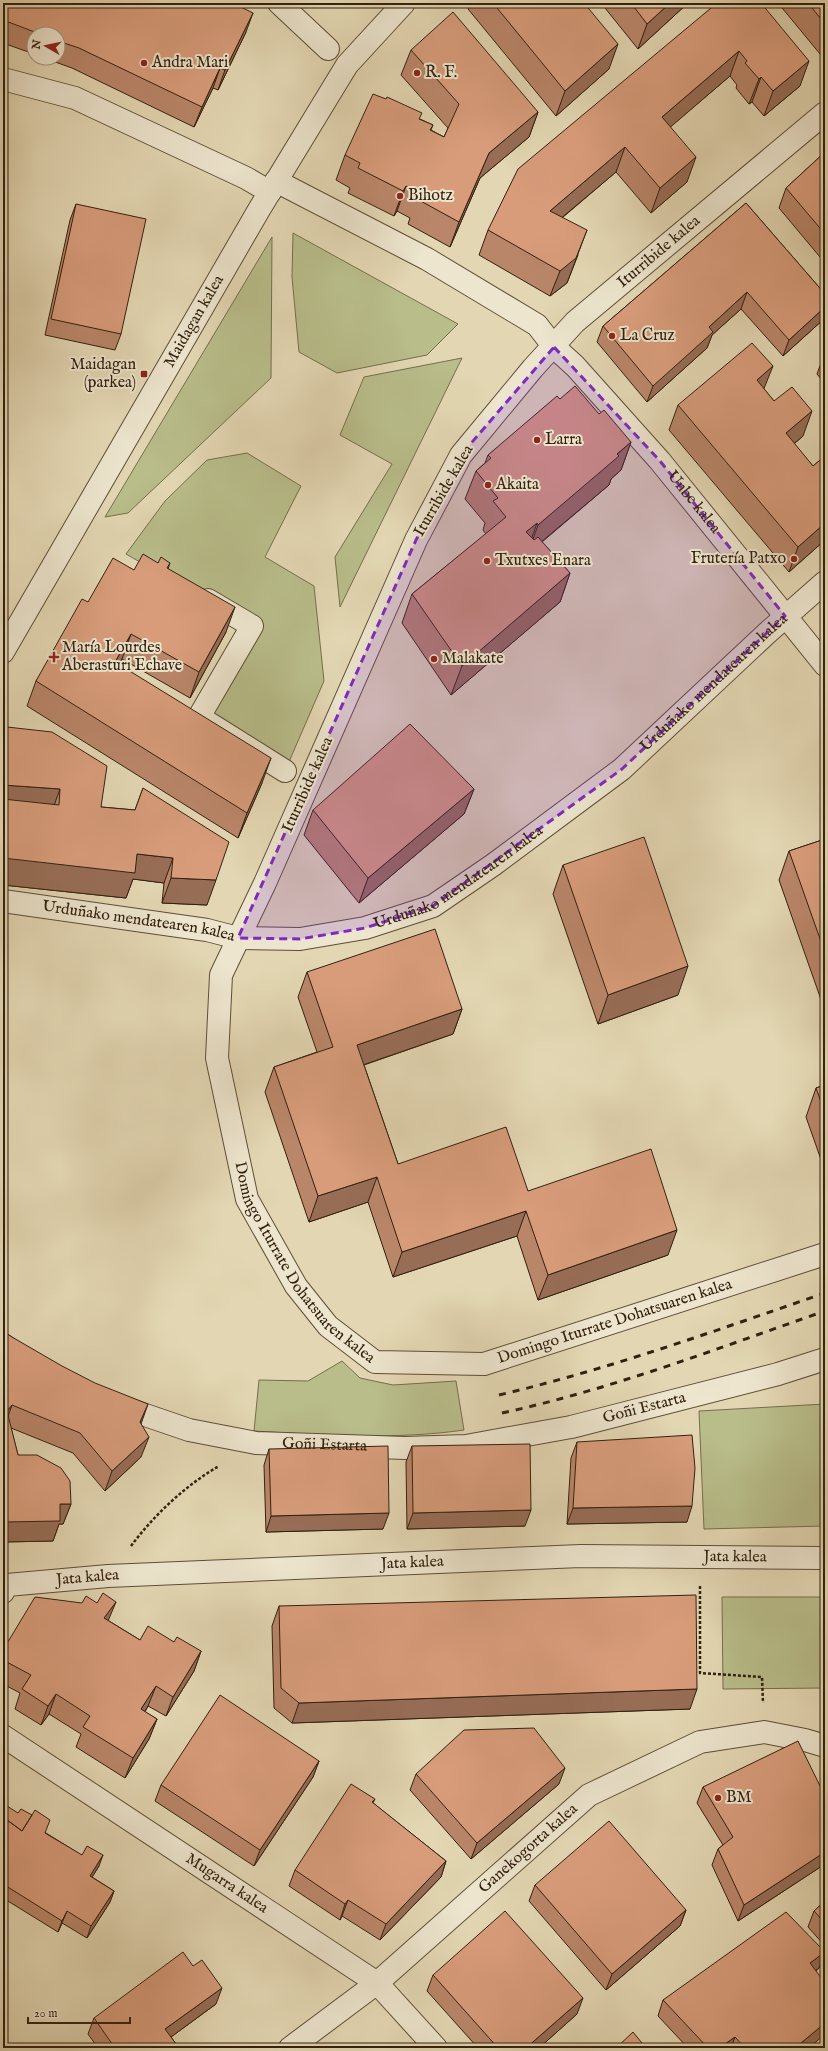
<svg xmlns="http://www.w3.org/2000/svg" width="828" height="2051" font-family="'IM FELL English',serif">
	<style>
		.green { fill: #b8bd8a; stroke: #756e4c }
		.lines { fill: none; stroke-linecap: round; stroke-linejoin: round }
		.minor-casing { stroke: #5e4e37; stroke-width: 24 }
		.path { stroke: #32200e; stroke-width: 2.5; stroke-dasharray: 3 2; stroke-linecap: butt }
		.minor { stroke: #ede5ce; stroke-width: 22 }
		.rail { stroke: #32200e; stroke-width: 3; stroke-dasharray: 7 7; stroke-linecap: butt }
		.wall { fill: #ba866a; stroke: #32200e }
		.shaded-wall { fill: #976d56; stroke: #32200e }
		.building { fill: #d89c7b; stroke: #32200e }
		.marked { fill: #7b2cbf; fill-opacity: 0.2; stroke: #7b2cbf; stroke-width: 3; stroke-dasharray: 8 5; stroke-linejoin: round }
		.poi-dot { fill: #8f2418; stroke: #ede5ce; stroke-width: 1.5 }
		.labels { text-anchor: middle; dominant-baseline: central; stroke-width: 4; stroke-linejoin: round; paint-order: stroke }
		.poi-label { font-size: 16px; fill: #32200e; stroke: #ede5ce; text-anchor: start }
		.street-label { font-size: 16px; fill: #32200e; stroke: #ede5ce }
	</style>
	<rect width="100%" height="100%" fill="#e3d7b3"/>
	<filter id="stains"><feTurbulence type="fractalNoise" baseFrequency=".005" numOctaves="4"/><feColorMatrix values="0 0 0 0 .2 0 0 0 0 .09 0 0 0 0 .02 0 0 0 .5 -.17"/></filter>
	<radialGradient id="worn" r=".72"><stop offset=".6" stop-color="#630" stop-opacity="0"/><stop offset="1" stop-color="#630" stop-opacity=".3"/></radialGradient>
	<path class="green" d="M293,233L458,324L427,355L337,373L299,352L292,277Z
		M272,237L271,378L128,513L105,517Z
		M462,358L340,607L335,557L392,464L340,435L364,377Z
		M247,453L301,486L265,557L314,586L324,681L285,771L199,717L252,626L126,554L165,501L207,460Z
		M342,1361L360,1378L393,1385L456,1381L464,1430C395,1440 324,1435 254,1431L259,1380L308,1381Z
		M825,1404V1526L704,1529L699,1411Z
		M722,1597H825V1688L723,1689Z"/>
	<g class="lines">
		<g class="minor-casing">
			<g id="minor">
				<path d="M279,3L328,49"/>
				<path d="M3,79L75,98L246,178L270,192"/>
				<path id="s1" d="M825,113L575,322L533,368L461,455L416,540L265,883L221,975L217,1058L247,1199L296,1286L328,1326L375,1362L484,1364L825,1254"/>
				<path id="s2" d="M276,181L427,259L537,325L554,347L575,366L660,461L825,665"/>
				<path d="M208,600L252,626L199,717L285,771"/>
				<path id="s3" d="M3,652L260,208L347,65L404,3"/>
				<path id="s4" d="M3,901L207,930L238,938L300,939L365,928L433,906L493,865L622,769L766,634L825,582"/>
				<path id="s5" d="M116,1405L189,1430L256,1443L405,1448L466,1446L571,1427L778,1374L825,1359"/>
				<path id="s6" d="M3,1592L7,1585L108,1576L581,1556L825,1558"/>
				<path id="s7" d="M3,1736L377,1983L436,2048"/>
				<path id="s8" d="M290,2048L377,1983L589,1795L700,1742L764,1732L805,1740L825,1746"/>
			</g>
		</g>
		<path class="path" d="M131,1546C154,1515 186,1485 219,1466
			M700,1586V1673L762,1677L763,1703"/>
		<use href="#minor" class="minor"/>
		<path class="rail" d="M499,1395C610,1369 717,1330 825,1293
			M502,1413C613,1389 718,1348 825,1311"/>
	</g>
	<path class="wall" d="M471,3H584L609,69L556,116L468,9Z
		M601,3H688L638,49Z
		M717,3L800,86L764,116L752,102L749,104L736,88L737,85L730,76L670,127L687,182L651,213L616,172L562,218L578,255L567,283L550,296L479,255L488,230Z
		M778,3H825V60Z
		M3,9L246,32L218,90L213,88L194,127L72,68L44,58H58V34H34V54L3,43Z
		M411,50L538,112L529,137L480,178L450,247L408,224L410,218L397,211L394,216L348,193L350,188L336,180L345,155L420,119L433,125L431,130L444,137L448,128L401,75Z
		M825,152V263L779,208L786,188Z
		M746,203L825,294V318L783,356L741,309L712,335L707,348L647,402L597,342L603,326Z
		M76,204L121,334L115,350L45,335L70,220Z
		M825,360V384L817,374L821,363Z
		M764,389L803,436L794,444L813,466L825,456V540L789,572L669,430L678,405Z
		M560,399L599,414L631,442L621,470L611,479L609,485L542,542L570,573L560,602L451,695L402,623L412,594L486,534L483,530L485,523L465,499L476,471L485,463L488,455Z
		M158,563H170L168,569L226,632L190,698L122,659L119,664L262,783L238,838L27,706L36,681L88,602L134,570Z
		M7,727L101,807L135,810L143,788L207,905L162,903L164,883L133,879L126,898L3,885V737Z
		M474,789L464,814L359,903L304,835L313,810Z
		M825,839V1011L779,880L789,851Z
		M563,865L678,995L598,1024L553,894Z
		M307,972L462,1009L453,1034L364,1065L398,1164L528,1191L668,1255L538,1300L517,1236L393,1277L368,1202L309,1222L265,1092L274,1067L317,1052L298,997Z
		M825,1085V1171L806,1117L816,1088Z
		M3,1331L141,1424V1457L105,1491L73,1453L11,1428L18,1455L71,1504L63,1524H59L53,1541L3,1542Z
		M577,1442L687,1522L567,1524L571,1458Z
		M412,1446L525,1526L407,1529L406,1462Z
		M269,1449L383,1529L266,1532L264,1465Z
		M279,1606L690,1709L292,1723L274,1708L272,1626Z
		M109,1621L140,1640L174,1642L201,1651L194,1671L166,1716L148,1706L145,1712L157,1719L149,1739L125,1778L76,1747L81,1734L49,1714L41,1725L15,1709L20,1693L3,1684V1650Z
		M319,1761L313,1777L254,1866L155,1801L161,1785Z
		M416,1774L559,1784L471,1859L410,1790Z
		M703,1787L822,1790L825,1788V1864L738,1921L712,1865L718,1849L723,1845L697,1803Z
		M375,1799L373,1803L446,1861L441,1877L380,1940L342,1916L340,1920L289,1886L295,1870Z
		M3,1813L46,1833L99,1866L92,1877L114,1891L110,1902L87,1938L62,1923L58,1932L3,1898Z
		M535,1885L686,1910L680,1926L606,1990L529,1901Z
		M825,1901V1946L808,1927L814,1911Z
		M825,1952L819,1968L816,1971L809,2048H688L658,2016L663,2000Z
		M433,1975L577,2014L539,2048H478L427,1991Z
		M216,2004L171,2037L179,2048H98L88,2034L94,2018Z"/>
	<path class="shaded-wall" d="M670,3H688L638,49L647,24Z
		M253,13L246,32L218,90L225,70Z
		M618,44L609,69L556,116L565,91Z
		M739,51L730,76L653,142L662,117Z
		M809,61L800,86L764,116L773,91Z
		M220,68L213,88L194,127L202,107Z
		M761,77L752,102L749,104L759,79Z
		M538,112L529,137L480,178L450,247L459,222L489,153Z
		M625,147L616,172L540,236L550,211Z
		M696,157L687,182L651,213L660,188Z
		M406,186L397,211L394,216L403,191Z
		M587,230L567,283L550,296L560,271Z
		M747,292L741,309L712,335L707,348L647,402L653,386L709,327Z
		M825,307V318L783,356L789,340Z
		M773,366L763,391L757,380Z
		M812,411L803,436L777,458L786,433Z
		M631,442L621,470L611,479L609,485L528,553L538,525Z
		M537,523L527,552L526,532Z
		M825,523V540L789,572L798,547Z
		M570,573L560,602L451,695L462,666Z
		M235,607L226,632L190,698L199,672Z
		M131,634L122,659L106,687L115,662Z
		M271,758L262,783L238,838L247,813Z
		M3,785L60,789L51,814L3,811Z
		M474,789L464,814L359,903L368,878Z
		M137,854L173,858L164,883L133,879L126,898L3,885V858Z
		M171,878L216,880L207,905L162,903Z
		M688,966L678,995L598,1024L608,995Z
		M462,1009L453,1034L348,1070L357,1045Z
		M377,1177L368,1202L309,1222L318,1196Z
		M526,1211L517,1236L393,1277L402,1252Z
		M677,1230L668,1255L538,1300L548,1275Z
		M148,1404L141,1424L140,1422Z
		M12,1405L5,1425L7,1411Z
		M149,1437L141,1457L105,1491L112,1471Z
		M60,1504H71L63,1524H59L53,1541L3,1542V1522Z
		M692,1506L687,1522L567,1524L573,1508Z
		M531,1510L525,1526L407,1529L413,1513Z
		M389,1513L383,1529L266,1532L271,1516Z
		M116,1602L108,1621L104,1618Z
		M201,1651L194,1671L166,1716L173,1697Z
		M156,1686L148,1706L134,1729L141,1709Z
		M697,1689L690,1709L292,1723L299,1703Z
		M56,1694L49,1714L41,1725L48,1706Z
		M157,1719L149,1739L125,1778L133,1758Z
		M319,1761L313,1777L254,1866L260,1850Z
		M565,1768L559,1784L471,1859L477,1843Z
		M825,1852V1864L738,1921L744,1905Z
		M103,1855L99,1866L86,1887L90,1876Z
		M446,1861L441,1877L380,1940L386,1924Z
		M114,1891L110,1902L87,1938L91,1926Z
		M348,1900L342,1916L340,1920L345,1904Z
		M686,1910L680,1926L606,1990L612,1974Z
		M67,1911L62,1923L58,1932L62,1921Z
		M825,1952L819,1968L804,1979L810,1963Z
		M222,1988L216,2004L160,2045L165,2029Z
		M583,1998L577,2014L539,2048H526Z
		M825,2023V2034L809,2048H795Z
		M735,2037L731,2048H719Z"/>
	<path class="building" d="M5,3H233L253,13L225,70L220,68L202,107L79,48L58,41V34H40L3,20V9Z
		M493,3H584L618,44L565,91Z
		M631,3H670L647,24Z
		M717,3H761L809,61L773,91L761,77L759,79L745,63L747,61L739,51L662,117L696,157L660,188L625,147L550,211L587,230L576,258L560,271L488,230L518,169Z
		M808,3H825V24Z
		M453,12L538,112L489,153L459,222L417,199L420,193L406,186L403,191L358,168L360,163L345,155L373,94L386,99L387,97L422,113L419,119L433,125L430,130L444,137L459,104L411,50Z
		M825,152V234L786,188Z
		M746,203L825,294V307L789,340L747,292L709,327L713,332L653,386L603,326Z
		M76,204L146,219L121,334L51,319Z
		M752,343L773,366L757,380L774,401L792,387L812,411L786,433L813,466L825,456V523L798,547L678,405Z
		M825,360V368L821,363Z
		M575,386L599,414L604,410L631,442L617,454L619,456L538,525L537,523L526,532L534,540L538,537L570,573L462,666L412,594L506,517L493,501L498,498L476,471L491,458L488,455L557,396L560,399Z
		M143,554L158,563L161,557L170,563L167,568L235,607L199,672L131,634L115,662L271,758L247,813L36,681L82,599L88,602L113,558L134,570Z
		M410,724L474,789L368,878L313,810Z
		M7,727L52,732L107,766L101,807L135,810L143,788L229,842L216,880L171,878L173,858L137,854L135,873L3,858V799L59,805L60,789L3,785V745Z
		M644,837L688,966L608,995L563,865Z
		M825,839V953L789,851Z
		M435,929L462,1009L357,1045L398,1164L506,1127L528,1191L651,1149L677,1230L548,1275L526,1211L402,1252L377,1177L318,1196L274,1067L333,1047L307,972Z
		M825,1085V1113L816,1088Z
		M3,1331L12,1337L62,1366L95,1383L148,1404L140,1422L149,1437L112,1471L80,1433L12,1405L7,1411L18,1455H37L61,1468L70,1481L71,1504H60V1521L3,1522Z
		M692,1435L695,1468L692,1506L573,1508L577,1442Z
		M530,1444L531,1510L413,1513L412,1446Z
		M388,1446L389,1513L271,1516L269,1449Z
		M103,1593L116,1602L104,1618L140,1640L148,1626L174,1642L177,1637L201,1651L173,1697L156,1686L141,1709L157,1719L133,1758L83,1727L90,1716L56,1694L48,1706L22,1689L31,1675L3,1660V1650L35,1597L82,1603L86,1596L97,1603Z
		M696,1595L697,1689L299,1703L281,1688L279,1606Z
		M220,1695L319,1761L260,1850L161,1785Z
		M534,1728L565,1768L477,1843L416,1774L464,1730Z
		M798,1741L822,1790L825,1788V1852L744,1905L718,1849L733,1837L703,1787Z
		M351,1784L375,1799L372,1802L446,1861L386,1924L348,1900L345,1904L295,1870Z
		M7,1806L18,1813L21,1809L32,1815L22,1831L3,1817V1813Z
		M35,1810L50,1820L45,1833L82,1855L87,1846L103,1855L90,1876L114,1891L91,1926L67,1911L62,1921L3,1884V1817L22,1831Z
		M609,1821L686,1910L612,1974L535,1885Z
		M825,1901V1923L814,1911Z
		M505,1911L583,1998L526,2048H498L433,1975Z
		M786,1912L825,1952L810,1963L825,1983V2023L795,2048H745L735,2037L719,2048H708L663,2000Z
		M183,1952L193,1966L202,1960L222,1988L165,2029L179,2048H115L94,2018Z
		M633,2032L646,2048H616Z"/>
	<path class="marked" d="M554,347L660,461L785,616L622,769L433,906L365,928L300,939L238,938L416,540L461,455Z"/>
	<g class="poi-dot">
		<circle cx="144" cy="63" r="4"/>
		<circle cx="417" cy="73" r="4"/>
		<circle cx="400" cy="196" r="4"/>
		<circle cx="612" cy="336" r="4"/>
		<rect x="140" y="370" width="8" height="8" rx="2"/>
		<circle cx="537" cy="440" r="4"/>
		<circle cx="488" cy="485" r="4"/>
		<circle cx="794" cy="559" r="4"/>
		<circle cx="487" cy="561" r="4"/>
		<path d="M52 651h4v4h4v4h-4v4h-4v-4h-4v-4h4z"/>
		<circle cx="434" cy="659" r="4"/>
		<circle cx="718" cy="1798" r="4"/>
	</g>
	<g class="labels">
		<g class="poi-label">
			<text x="152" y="63">Andra Mari</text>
			<text x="425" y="73">R. F.</text>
			<text x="408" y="196">Bihotz</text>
			<text x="620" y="336">La Cruz</text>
			<text x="136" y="365" text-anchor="end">Maidagan<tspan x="136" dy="18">(parkea)</tspan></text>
			<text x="545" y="440">Larra</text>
			<text x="496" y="485">Akaita</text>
			<text x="786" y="559" text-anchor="end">Frutería Patxo</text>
			<text x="495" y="561">Txutxes Enara</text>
			<text x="62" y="648">María Lourdes<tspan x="62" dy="18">Aberasturi Echave</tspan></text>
			<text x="442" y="659">Malakate</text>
			<text x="726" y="1798">BM</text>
		</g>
		<g class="street-label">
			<text transform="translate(659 252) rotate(-40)">Iturribide kalea</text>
			<text stroke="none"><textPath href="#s3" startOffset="382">Maidagan kalea</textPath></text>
			<text transform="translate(444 491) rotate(-60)">Iturribide kalea</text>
			<text stroke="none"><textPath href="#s2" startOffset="535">Unbe kalea</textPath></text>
			<text stroke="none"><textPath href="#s4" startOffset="797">Urduñako mendatearen kalea</textPath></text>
			<text transform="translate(308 785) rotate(-66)">Iturribide kalea</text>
			<text stroke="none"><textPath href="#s4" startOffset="473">Urduñako mendatearen kalea</textPath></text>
			<text stroke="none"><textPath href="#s4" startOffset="137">Urduñako mendatearen kalea</textPath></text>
			<text stroke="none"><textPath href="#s1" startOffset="1386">Domingo Iturrate Dohatsuaren kalea</textPath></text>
			<text stroke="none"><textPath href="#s1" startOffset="1758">Domingo Iturrate Dohatsuaren kalea</textPath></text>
			<text stroke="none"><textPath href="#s5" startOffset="538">Goñi Estarta</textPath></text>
			<text stroke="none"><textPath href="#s5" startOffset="214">Goñi Estarta</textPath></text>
			<text stroke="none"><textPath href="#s6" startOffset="737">Jata kalea</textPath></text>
			<text stroke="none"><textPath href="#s6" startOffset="414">Jata kalea</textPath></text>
			<text stroke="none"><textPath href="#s6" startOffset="89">Jata kalea</textPath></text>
			<text stroke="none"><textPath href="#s8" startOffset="311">Ganekogorta kalea</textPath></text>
			<text stroke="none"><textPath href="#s7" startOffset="268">Mugarra kalea</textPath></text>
		</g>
	</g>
	<rect width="828" height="2051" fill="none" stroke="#e3d7b3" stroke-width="16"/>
	<rect x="4" y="4" width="820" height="2043" fill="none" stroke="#32200e" stroke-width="2"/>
	<rect x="8" y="8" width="812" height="2035" fill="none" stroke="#32200e"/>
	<g transform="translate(46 46) rotate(279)"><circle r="19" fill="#ede5ce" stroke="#a29681"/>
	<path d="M0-3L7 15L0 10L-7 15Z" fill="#8f2418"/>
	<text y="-6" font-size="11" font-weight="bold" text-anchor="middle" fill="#32200e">N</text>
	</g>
	<path d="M28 2017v6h102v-6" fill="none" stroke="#32200e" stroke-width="2"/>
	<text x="34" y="2017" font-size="12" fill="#32200e" stroke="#ede5ce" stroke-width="3" paint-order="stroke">20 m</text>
	<rect width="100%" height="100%" filter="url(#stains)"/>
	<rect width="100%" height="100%" fill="url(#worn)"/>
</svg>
